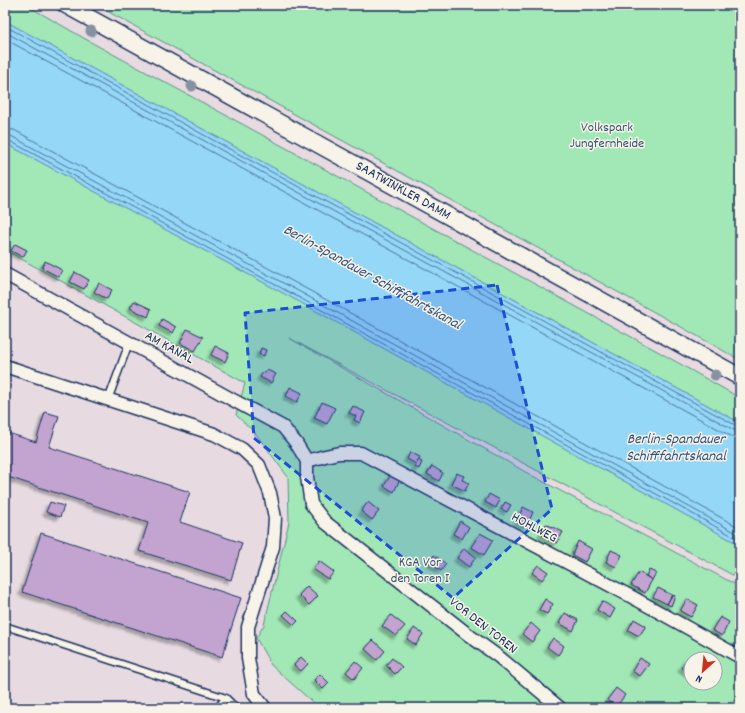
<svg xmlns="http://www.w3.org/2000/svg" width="745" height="713" font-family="Dekko,sans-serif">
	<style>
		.green { fill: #a1e8b6; stroke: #5e8c8a; fill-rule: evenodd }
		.water { fill: #95d7f7; stroke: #6494ba }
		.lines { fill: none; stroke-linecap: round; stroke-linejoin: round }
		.shore { stroke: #4c729b; stroke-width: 1 }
		.building { fill: #c3a4d0; stroke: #1b2f5e; filter: url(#shadow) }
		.service-casing { stroke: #1b2f5e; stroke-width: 9 }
		.minor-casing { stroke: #1b2f5e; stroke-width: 15 }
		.secondary-casing { stroke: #1b2f5e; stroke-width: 19 }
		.service { stroke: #f7f3e8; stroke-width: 6 }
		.minor { stroke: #f7f3e8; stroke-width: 12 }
		.secondary { stroke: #f7f3e8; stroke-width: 16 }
		.tree { fill: #8691a3 }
		.marked { fill: #1d4ed8; fill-opacity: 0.2; stroke: #1d4ed8; stroke-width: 3; stroke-dasharray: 8 5; stroke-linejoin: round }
		.labels { text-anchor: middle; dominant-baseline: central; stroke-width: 3; stroke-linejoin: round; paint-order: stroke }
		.park-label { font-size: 14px; fill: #365470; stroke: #f7f3e8 }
		.street-label { font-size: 14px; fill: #1b2f5e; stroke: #f7f3e8 }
		.water-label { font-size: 15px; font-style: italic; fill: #33517d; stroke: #f7f3e8 }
	</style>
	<defs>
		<filter id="shadow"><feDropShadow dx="-3.5" dy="3.5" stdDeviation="1" flood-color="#0004"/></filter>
	</defs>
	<rect width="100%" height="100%" fill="#e7dbe1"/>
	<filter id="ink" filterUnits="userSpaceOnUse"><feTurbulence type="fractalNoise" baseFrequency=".025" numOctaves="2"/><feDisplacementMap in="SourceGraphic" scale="8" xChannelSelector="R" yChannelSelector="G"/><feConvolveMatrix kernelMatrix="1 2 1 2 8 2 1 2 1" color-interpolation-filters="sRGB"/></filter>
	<g filter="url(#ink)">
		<path class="green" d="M5,5H26L96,45L244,125L659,352L740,398V423L5,21Z
			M96,5H740V360L674,323Z
			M5,143L296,300L740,545V579L289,338L529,474L740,587V708H319L271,665L256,638L264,625L289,522L288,477L256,434L236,415L245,383L5,250ZM691,659H715V683H691Z"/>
		<path class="water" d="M5,21L740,423V545L296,300L5,143Z"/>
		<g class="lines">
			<path class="shore" d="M5,26C249,160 493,293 737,426H740
				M5,32L734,430L740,432
				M5,39L731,436L740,438
				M5,129L14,130L303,287L740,528
				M5,135L11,136L300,292L740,535
				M5,140H8L298,297L740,540"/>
		</g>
		<path class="building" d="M15,244L27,250L23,257L11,251Z
			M45,261L62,270L59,277L42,268Z
			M75,272L89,280L84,289L70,282Z
			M99,283L112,290L107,299L94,292Z
			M134,301L151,309L148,317L130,308Z
			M162,319L176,327L173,333L159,326Z
			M187,329L203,337L195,351L180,343Z
			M215,346L229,353L225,362L211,355Z
			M261,348L266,350L264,356L259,354Z
			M267,370L276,374L271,383L260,377L263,372L265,373Z
			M290,387L302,393L297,402L286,396Z
			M322,402L335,408L327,424L314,418Z
			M353,406L365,412L360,423L354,420L356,416L349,413Z
			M45,412L59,416L49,447L190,492L180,522L242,543L231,580L139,551L148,523L5,476V432L36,442Z
			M410,452L420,457L416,464L407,459Z
			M418,460L422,462L419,469L415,467Z
			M432,466L443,473L439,481L427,474Z
			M456,473L464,476L462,480L469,483L465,491L451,484Z
			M391,474L400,479L394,492L384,486Z
			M489,494L500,500L496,508L485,502Z
			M50,502L64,506L60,517L46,512Z
			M368,502L379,511L372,520L361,511Z
			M505,502L511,505L507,512L501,509Z
			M523,507L533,512L527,526L517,521Z
			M460,521L469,527L462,539L453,534Z
			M546,524L563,532L557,543L541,534Z
			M41,533L241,598L222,657L22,592Z
			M480,533L493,540L484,555L471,547Z
			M578,541L592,549L585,562L572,555Z
			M464,548L476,557L469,567L457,558Z
			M611,550L622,555L616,567L606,562Z
			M434,555L446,564L441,571L429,562Z
			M319,561L334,572L328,579L313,569Z
			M538,565L548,572L542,580L532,573Z
			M649,570L656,573L652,580L646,576Z
			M639,572L652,580L645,593L631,585Z
			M307,586L318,596L309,605L299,595Z
			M658,588L672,595L667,604L653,597Z
			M672,595L675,596L671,606L667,604Z
			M545,599L553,604L547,614L539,610Z
			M687,599L698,605L691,617L680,611Z
			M602,601L615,609L610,618L597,610Z
			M287,611L298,621L294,625L283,615Z
			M565,613L578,620L573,631L559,623Z
			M391,615L405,626L396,636L382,626Z
			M720,617L729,622L722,636L712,630Z
			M634,619L646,626L639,636L628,630Z
			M531,623L540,631L532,642L522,634Z
			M414,628L423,634L416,645L407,639Z
			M553,638L564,646L558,655L547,647Z
			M373,640L385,651L377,660L365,649Z
			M301,657L308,664L301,671L294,665Z
			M688,657L691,659V674L681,668Z
			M392,658L402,667L395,674L386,665Z
			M640,658L649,664L640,676L632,671Z
			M355,661L363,668L354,679L346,672Z
			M320,674L329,683L323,689L314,680Z
			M616,688L625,695L616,707L607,700Z"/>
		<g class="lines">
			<g class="service-casing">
				<path id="service" d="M108,400L129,343
					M5,626L226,698L236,708
					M217,708L226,698"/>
			</g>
			<g class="minor-casing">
				<path id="minor" d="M5,274L233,400L283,427L296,443L307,461V477L311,504L325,522L470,636L499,657L560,708
					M5,366L214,434L242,449L259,465L270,493L275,518L273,547L248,627V658L254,694L265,708
					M307,461L325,456L339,453H361L632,597L740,657"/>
			</g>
			<g class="secondary-casing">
				<path id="secondary" d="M66,5L740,377"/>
			</g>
			<use href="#service" class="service"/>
			<use href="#minor" class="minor"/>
			<use href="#secondary" class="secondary"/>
		</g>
		<g class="tree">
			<circle cx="91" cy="31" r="5.5"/>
			<circle cx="192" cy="86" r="5.5"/>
			<circle cx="715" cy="375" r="5.5"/>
		</g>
	</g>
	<path class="marked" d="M497,285L552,509L453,598L254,438L245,313Z"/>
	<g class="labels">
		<g class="park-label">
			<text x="607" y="128">Volkspark<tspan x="607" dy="16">Jungfernheide</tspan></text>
			<text x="420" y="563">KGA Vor<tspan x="420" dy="16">den Toren I</tspan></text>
		</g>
		<g class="street-label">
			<text transform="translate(403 191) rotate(29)">SAATWINKLER DAMM</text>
			<text transform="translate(169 348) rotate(29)">AM KANAL</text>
			<text transform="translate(534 528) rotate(28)">HOHLWEG</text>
			<text transform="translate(483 626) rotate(38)">VOR DEN TOREN</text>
		</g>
		<g class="water-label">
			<text transform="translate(372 278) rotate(29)">Berlin-Spandauer Schifffahrtskanal</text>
			<text x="676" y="440">Berlin-Spandauer<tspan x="676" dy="17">Schifffahrtskanal</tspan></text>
		</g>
	</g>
	<rect width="745" height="713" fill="none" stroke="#f7f3e8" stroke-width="20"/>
	<rect x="10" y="10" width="725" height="693" fill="none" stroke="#1b2f5e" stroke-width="1.5" filter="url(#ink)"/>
	<g transform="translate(703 671) rotate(207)"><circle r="19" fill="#f7f3e8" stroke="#9fa5b1"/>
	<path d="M0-3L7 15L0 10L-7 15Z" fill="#c8321e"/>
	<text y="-6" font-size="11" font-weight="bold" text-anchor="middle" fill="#1b2f5e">N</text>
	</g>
</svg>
